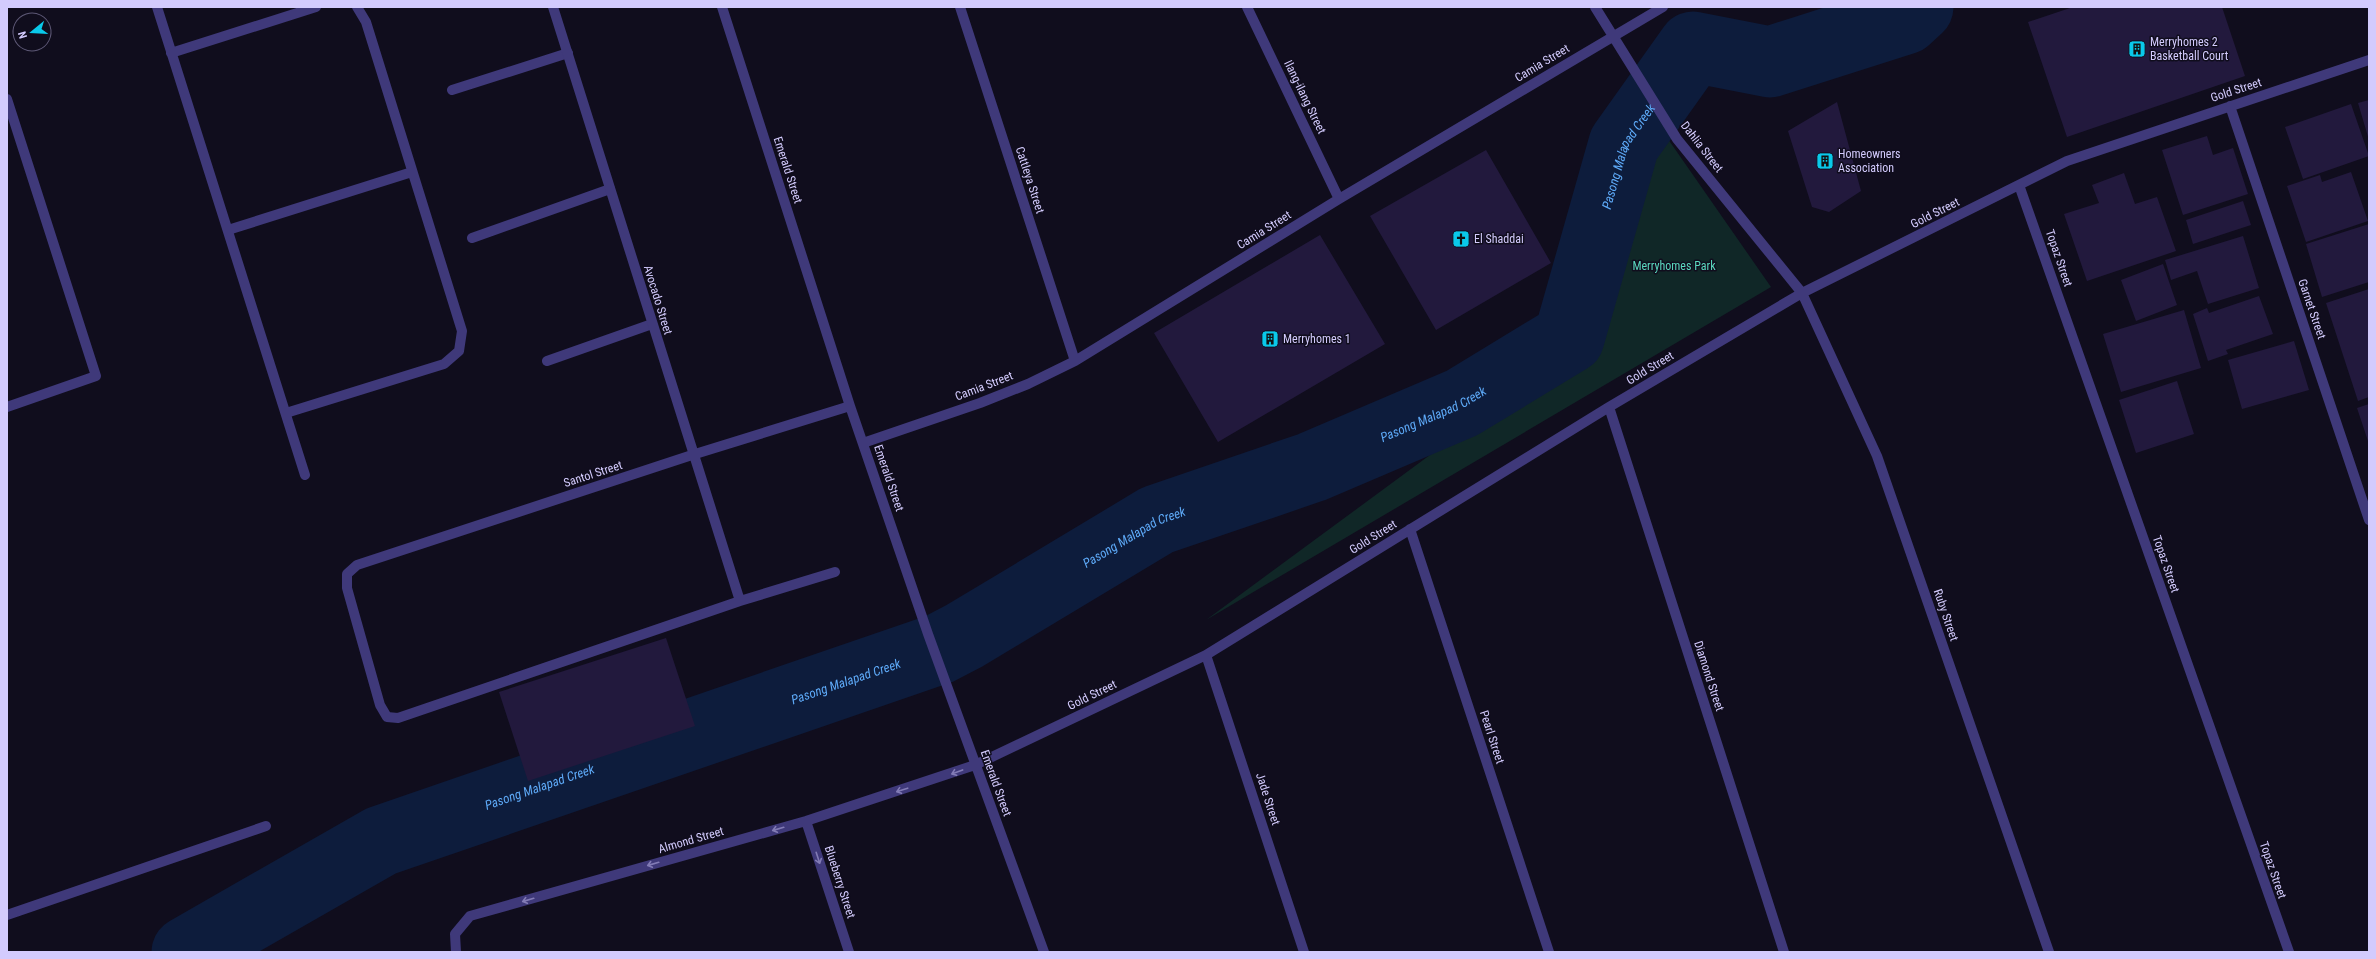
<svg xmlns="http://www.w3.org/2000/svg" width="2376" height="959" font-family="'Roboto Condensed',sans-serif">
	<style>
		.green { fill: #102727 }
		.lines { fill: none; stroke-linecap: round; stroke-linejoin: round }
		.river { stroke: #0d1c3c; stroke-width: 71 }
		.building { fill: #22193d }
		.lane { stroke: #3f397a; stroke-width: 10 }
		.street { stroke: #3f397a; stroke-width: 10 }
		.oneway { stroke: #827bb5 }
		.labels { text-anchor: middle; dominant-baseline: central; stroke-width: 3; stroke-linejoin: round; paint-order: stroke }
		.poi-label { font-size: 12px; fill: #d3cbfd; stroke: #100d1d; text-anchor: start }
		.street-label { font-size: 12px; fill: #d3cbfd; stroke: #100d1d }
		.park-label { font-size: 12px; fill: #5bd9bf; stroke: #100d1d }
		.water-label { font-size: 13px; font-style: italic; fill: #5eaaf8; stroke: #100d1d }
	</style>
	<rect width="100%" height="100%" fill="#100d1d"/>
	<path class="green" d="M1661,129L1771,287L1206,620L1586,340L1620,199L1633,157Z"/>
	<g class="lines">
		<path class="river" id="s1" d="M187,952L381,841L939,649L964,636L1157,520L1312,467L1462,403L1569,338L1624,144L1693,47L1770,62L1905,19L1918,7"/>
	</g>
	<path class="building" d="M2073,7H2222L2245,76L2067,137L2028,22Z
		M2369,100V140L2358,103Z
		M1837,102L1861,191L1829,212L1812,207L1788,131Z
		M2351,104L2369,156L2303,179L2285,127Z
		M2207,136L2213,155L2233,148L2248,194L2183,215L2162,150Z
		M1486,150L1551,263L1436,330L1370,216Z
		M2351,172L2368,221L2306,242L2287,186L2320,175L2322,182Z
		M2124,173L2135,204L2157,197L2176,251L2087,281L2064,214L2099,203L2092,185Z
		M2243,201L2251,225L2193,244L2186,220Z
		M2369,224V282L2322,297L2306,244Z
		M1320,235L1385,344L1218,442L1154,333Z
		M2243,236L2259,288L2208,304L2197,271L2171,280L2165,260Z
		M2163,264L2177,305L2136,321L2121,280Z
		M2369,289V397L2358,401L2326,303Z
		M2259,296L2273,334L2226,350L2228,354L2208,361L2193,314L2207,308L2209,313Z
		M2184,310L2201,368L2121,392L2103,334Z
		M2294,341L2309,390L2242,409L2228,360Z
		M2177,381L2194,434L2136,453L2119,400Z
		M2369,404V444L2357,408Z
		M666,638L695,726L528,781L499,692Z"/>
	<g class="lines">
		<path class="lane" d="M452,90L568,53
			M7,99L96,376L7,407
			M472,238L610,189
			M547,361L652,324
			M7,915L266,826"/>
		<path class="street" d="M157,7L305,475
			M553,7L740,601
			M722,7L850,406L928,634L1044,952
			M960,7L1075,361
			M1247,7L1339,199
			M1595,7L1677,139L1802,293L1877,456L2049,952
			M171,53L316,7
			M2230,106L2369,520
			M2019,185L2289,952
			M228,230L412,172
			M1609,407L1784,952
			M286,413L444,364L459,351L462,331L366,22L357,7
			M863,443L980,403L1028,384L1075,361L1339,199L1663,7
			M1410,529L1549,952
			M835,572L740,601L398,718L387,717L380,705L347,588V574L357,565L692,455L850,406
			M1206,655L1304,952
			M806,821L849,952
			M456,952L455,934L470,916L806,821L975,765L1206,655L1609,407L1802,293L2067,161L2369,60"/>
	</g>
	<defs><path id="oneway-shaft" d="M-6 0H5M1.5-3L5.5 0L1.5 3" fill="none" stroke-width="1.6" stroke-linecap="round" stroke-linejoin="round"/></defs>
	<g class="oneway">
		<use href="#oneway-shaft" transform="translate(957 772) rotate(160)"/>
		<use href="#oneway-shaft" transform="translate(902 790) rotate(162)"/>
		<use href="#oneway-shaft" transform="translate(778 829) rotate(164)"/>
		<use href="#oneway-shaft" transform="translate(818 858) rotate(72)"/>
		<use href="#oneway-shaft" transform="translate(653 864) rotate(164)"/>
		<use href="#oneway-shaft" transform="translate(528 900) rotate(164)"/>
	</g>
	<defs>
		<g id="building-square" transform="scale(0.9)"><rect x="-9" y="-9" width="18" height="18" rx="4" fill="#0ac9ea" stroke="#100d1d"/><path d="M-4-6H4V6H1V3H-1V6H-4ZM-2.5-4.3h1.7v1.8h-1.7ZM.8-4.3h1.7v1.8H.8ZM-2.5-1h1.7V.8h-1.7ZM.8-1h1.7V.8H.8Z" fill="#111"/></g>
		<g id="church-square" transform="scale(0.9)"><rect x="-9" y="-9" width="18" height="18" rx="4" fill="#0ac9ea" stroke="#100d1d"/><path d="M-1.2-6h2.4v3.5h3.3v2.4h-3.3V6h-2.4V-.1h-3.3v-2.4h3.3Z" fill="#111"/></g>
	</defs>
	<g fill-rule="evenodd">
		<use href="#building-square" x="2137" y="49"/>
		<use href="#building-square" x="1825" y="161"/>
		<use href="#church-square" x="1461" y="239"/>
		<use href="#building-square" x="1270" y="339"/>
	</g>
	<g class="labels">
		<g class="poi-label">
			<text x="2150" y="42">Merryhomes 2<tspan x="2150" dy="14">Basketball Court</tspan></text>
			<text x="1838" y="154">Homeowners<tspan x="1838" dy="14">Association</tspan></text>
			<text x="1474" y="239">El Shaddai</text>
			<text x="1283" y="339">Merryhomes 1</text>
		</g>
		<g class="street-label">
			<text transform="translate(1542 63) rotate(-31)">Camia Street</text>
			<text transform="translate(2236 90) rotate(-18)">Gold Street</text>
			<text transform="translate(1305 97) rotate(64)">Ilang-ilang Street</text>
			<text transform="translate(1702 147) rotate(52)">Dahlia Street</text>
			<text transform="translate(788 170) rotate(72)">Emerald Street</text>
			<text transform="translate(1030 180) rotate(72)">Cattleya Street</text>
			<text transform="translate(1935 213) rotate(-27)">Gold Street</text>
			<text transform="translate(1264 230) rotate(-32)">Camia Street</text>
			<text transform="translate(2059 258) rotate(71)">Topaz Street</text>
			<text transform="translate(658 300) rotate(73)">Avocado Street</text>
			<text transform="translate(2312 309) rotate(71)">Garnet Street</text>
			<text transform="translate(1650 368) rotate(-31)">Gold Street</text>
			<text transform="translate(984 386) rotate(-21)">Camia Street</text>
			<text transform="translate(593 474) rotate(-18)">Santol Street</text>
			<text transform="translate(889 478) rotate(71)">Emerald Street</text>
			<text transform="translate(1373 537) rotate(-32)">Gold Street</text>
			<text transform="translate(2166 564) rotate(71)">Topaz Street</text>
			<text transform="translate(1946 615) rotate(71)">Ruby Street</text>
			<text transform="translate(1709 676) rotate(72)">Diamond Street</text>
			<text transform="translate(1092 695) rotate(-26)">Gold Street</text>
			<text transform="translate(1492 737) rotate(72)">Pearl Street</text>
			<text transform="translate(996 783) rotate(70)">Emerald Street</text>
			<text transform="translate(1268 799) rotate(72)">Jade Street</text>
			<text transform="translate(691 840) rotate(-16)">Almond Street</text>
			<text transform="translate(2273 870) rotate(71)">Topaz Street</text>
			<text transform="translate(840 882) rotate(72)">Blueberry Street</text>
		</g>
		<g class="park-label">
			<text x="1674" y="266">Merryhomes Park</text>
		</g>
		<g class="water-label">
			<text stroke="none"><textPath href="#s1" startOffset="1711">Pasong Malapad Creek</textPath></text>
			<text stroke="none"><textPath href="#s1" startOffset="1363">Pasong Malapad Creek</textPath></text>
			<text stroke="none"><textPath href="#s1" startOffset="1039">Pasong Malapad Creek</textPath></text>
			<text stroke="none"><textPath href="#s1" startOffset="715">Pasong Malapad Creek</textPath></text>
			<text stroke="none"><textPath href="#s1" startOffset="391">Pasong Malapad Creek</textPath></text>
		</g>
	</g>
	<rect width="2376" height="959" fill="none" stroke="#d3cbfd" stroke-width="16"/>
	<g transform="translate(32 32) rotate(252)"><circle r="19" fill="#100d1d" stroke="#5e5977"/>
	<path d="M0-3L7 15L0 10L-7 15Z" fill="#0ac9ea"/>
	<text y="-6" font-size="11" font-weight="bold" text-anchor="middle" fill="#d3cbfd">N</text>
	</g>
</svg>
